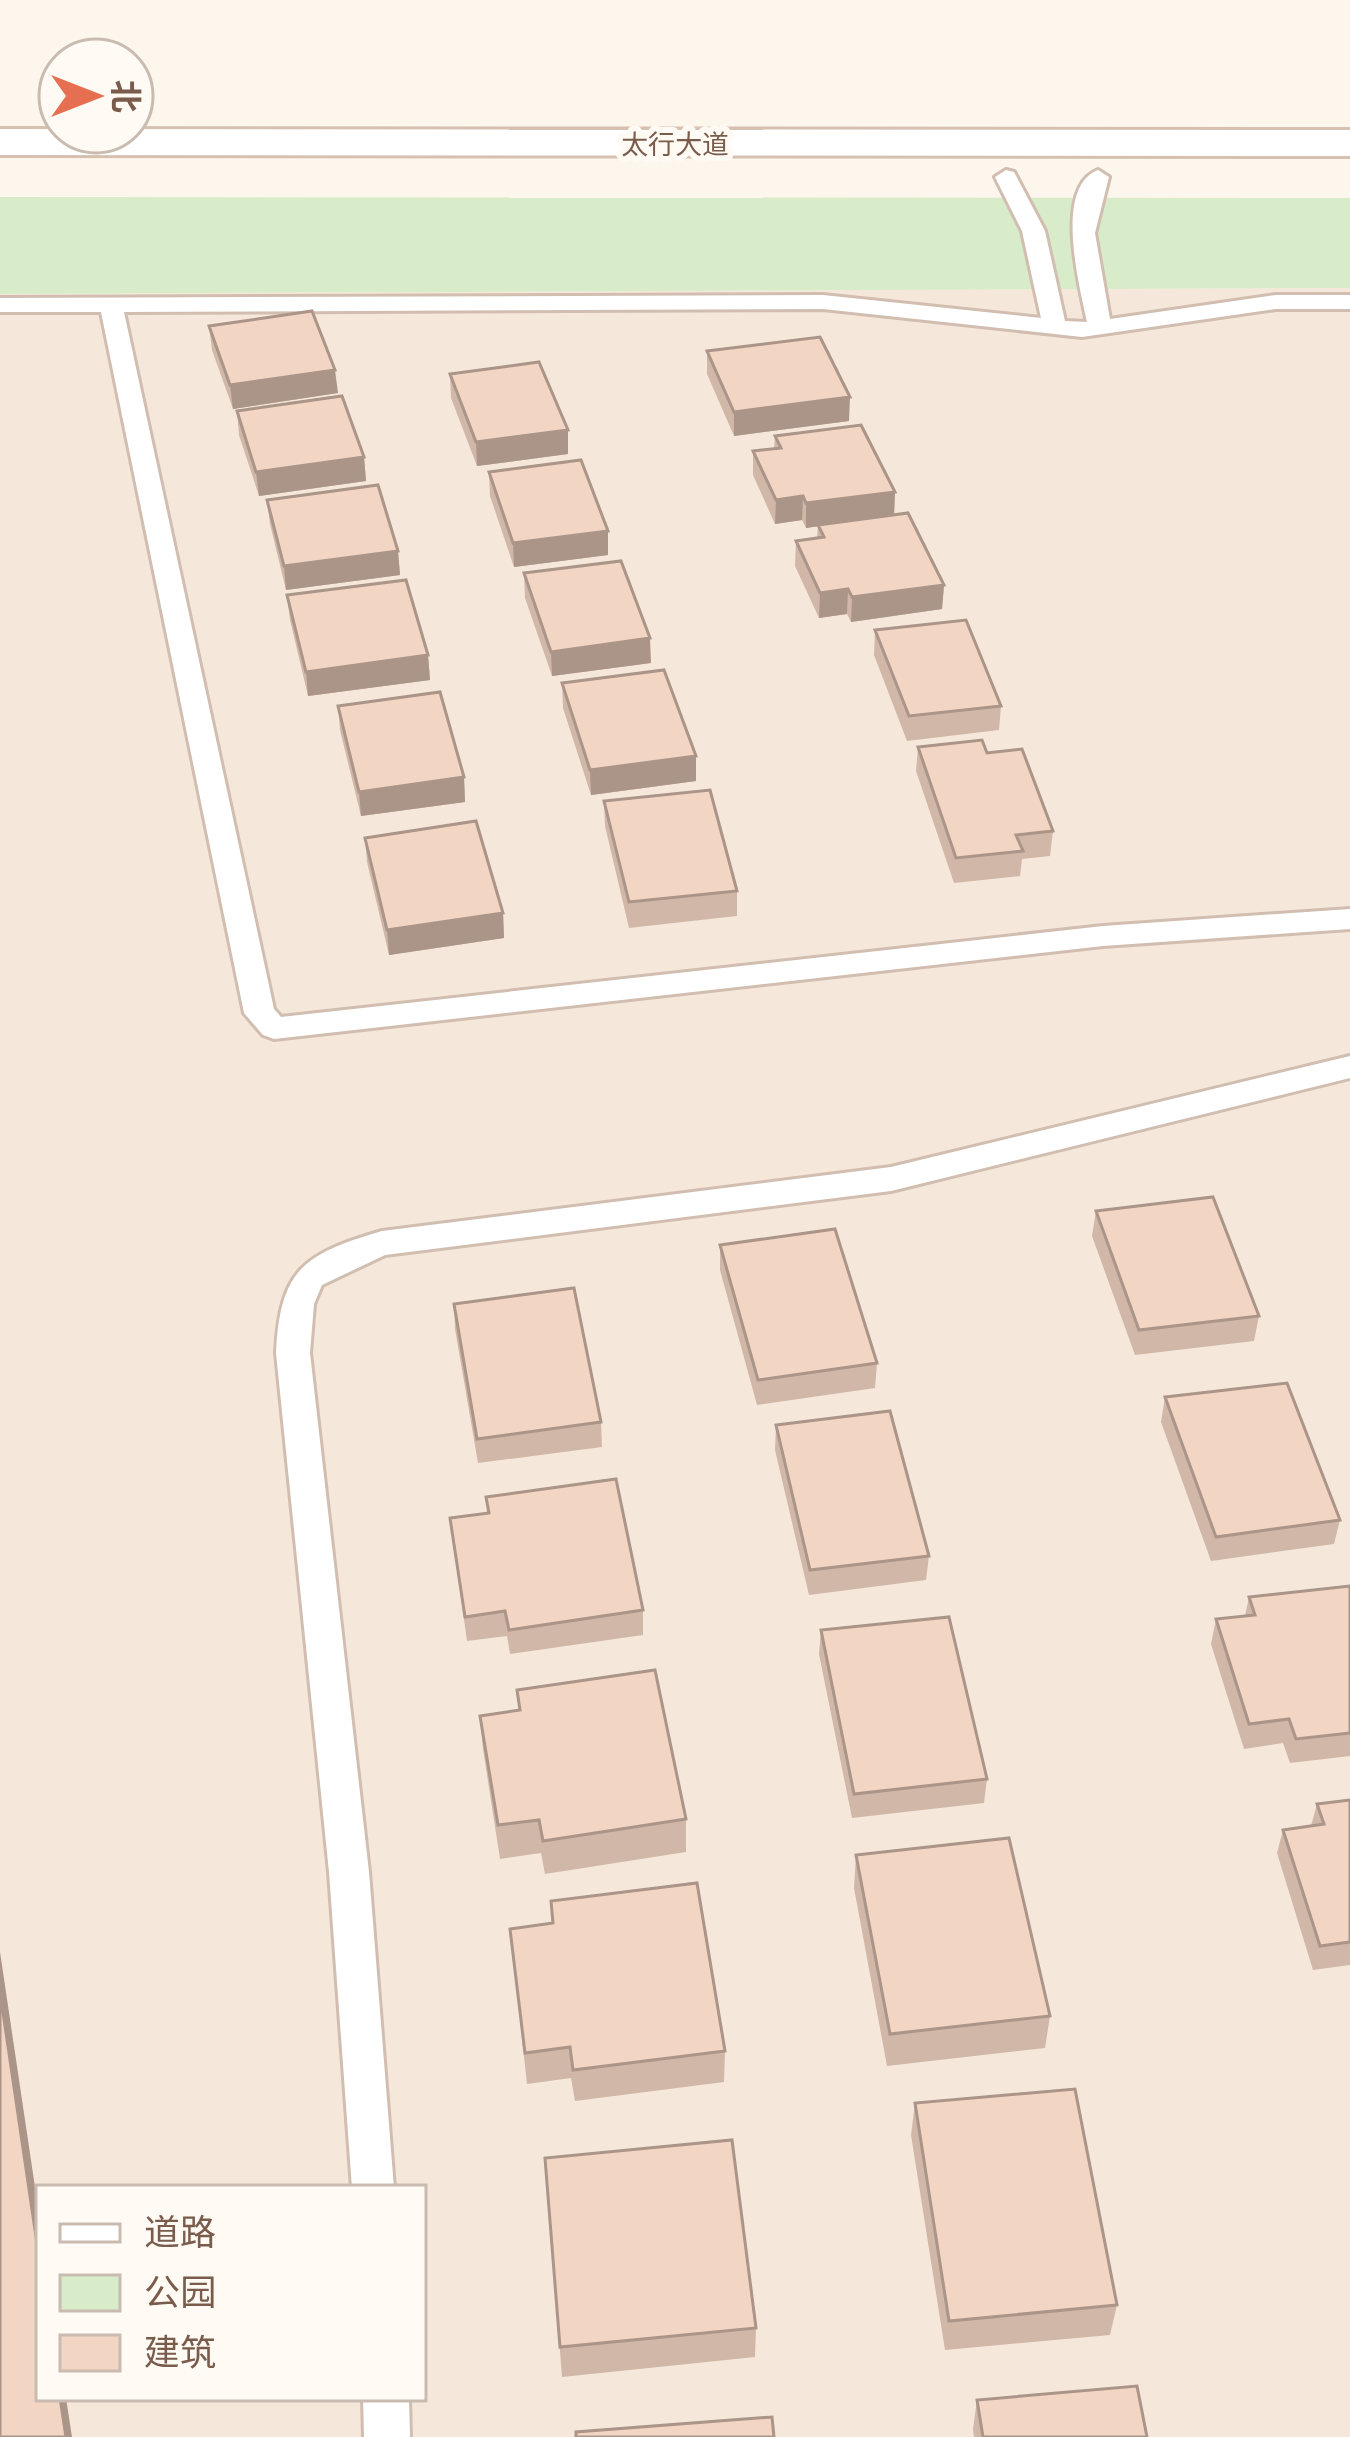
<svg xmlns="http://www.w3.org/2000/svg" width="1350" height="2437" font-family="Barlow,'Noto Sans SC',sans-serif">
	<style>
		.residential { fill: #f5e8da; fill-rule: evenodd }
		.green { fill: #d8ecc9 }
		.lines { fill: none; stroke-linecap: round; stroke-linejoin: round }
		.service-casing { stroke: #d1beb0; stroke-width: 6 }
		.secondary-casing { stroke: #d6c0b0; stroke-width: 6 }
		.service { fill: #fff; fill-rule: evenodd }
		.secondary { fill: #fff; fill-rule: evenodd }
		.wall { fill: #d1b7a8 }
		.shaded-wall { fill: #aa9588 }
		.building { fill: #f3d5c3; stroke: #aa9588; stroke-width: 3 }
		.labels { text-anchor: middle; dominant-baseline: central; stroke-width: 12; stroke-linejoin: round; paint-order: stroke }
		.far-street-label { font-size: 27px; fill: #7a5c4d; stroke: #fffaf3 }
	</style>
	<rect width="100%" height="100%" fill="#fdf6ec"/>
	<path class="residential" d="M1350,288V2437H0V294ZM39,2188H423V2398H39Z"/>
	<path class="green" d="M0,197L1350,198V288L0,294Z"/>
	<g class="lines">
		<g class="service-casing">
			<path id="service" d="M1098,170L1109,177L1095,233L1110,319L1276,295H1350V309H1276L1082,337L823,309L124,312L274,1009L281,1017L1103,926L1350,909V929L1103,946L274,1039L263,1035L244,1013L101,312H0V298L823,295L1041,318L1022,231L995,177L1006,170L1014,172L1045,231L1065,321L1087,322C1080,288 1053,187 1098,170Z
				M1350,1056V1078L891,1191L385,1255L322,1285L314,1304L310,1353L369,1872L394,2188H352L329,1872L276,1353C280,1269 304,1254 382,1231L891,1167Z
				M363,2398H409L410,2437H364Z"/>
		</g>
		<g class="secondary-casing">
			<path id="secondary" d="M0,129L1350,130V156L0,155Z"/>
		</g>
		<use href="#service" class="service"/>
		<use href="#secondary" class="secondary"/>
	</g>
	<path class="wall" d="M209,326L338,393L233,409L212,350Z
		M707,351L849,421L734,436L707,374Z
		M450,374L568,430V454L477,466L451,398Z
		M237,411L364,457L366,481L259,496L239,435Z
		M775,436L895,492L894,515L944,585L942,609L851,622L847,614L819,618L795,566L796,541L817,538L818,526L806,528L802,520L775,524L753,475V451L774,449Z
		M489,472L608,531V555L514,567L490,496Z
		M267,500L398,551L400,575L286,590L270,524Z
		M524,573L651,663L552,676L525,598Z
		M287,595L428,655L430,680L308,696L290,620Z
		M875,630L1001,706L999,730L907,741L874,655Z
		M562,683L696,781L591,795L563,708Z
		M338,706L464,777L465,802L361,816L340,730Z
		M918,747L987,753L1053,831L1050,856L1022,859L1020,876L954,883L916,771Z
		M604,801L737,891V916L629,928L605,826Z
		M365,838L503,913L504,938L389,955L367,862Z
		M1096,1211L1259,1316L1254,1341L1135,1355L1092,1236Z
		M720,1245L877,1363L875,1388L757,1405L720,1270Z
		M454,1304L601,1422L602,1447L478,1463L455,1329Z
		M1165,1397L1340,1520L1334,1544L1211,1561L1161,1422Z
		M776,1425L929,1556L926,1580L809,1595L775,1450Z
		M486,1497L643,1610V1635L510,1654L507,1636L467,1641L450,1518L487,1513Z
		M1350,1586V1756L1290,1763L1283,1743L1244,1749L1211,1644L1216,1619L1245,1616L1249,1597Z
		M821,1630L987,1779L984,1803L852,1818L819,1654Z
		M517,1690L686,1819V1852L545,1874L541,1853L500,1859L483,1749L480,1716L519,1710Z
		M1350,1800V1965L1313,1970L1277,1853L1283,1830L1311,1826L1317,1804Z
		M856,1855L1050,2016L1045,2048L887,2066L854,1888Z
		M510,1929L725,2051L724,2082L575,2101L571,2078L527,2084Z
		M915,2103L1117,2305L1110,2335L945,2350L911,2135Z
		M545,2158L756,2328L755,2357L562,2377Z
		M977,2400L1147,2437H974L973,2429Z"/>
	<path class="shaded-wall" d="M335,370L338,393L233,409L230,385Z
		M850,397L849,421L734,436V412Z
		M568,430V454L477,466L476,442Z
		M364,457L366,481L259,496L256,472Z
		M895,492L894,516L806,528V503Z
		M803,496L802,520L775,524L776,500Z
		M608,531V555L514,567L513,543Z
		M398,551L400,575L286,590L284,566Z
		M944,585L942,609L851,622L852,597Z
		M848,589L847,614L819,618L820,593Z
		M650,638L651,663L552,676L551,652Z
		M428,655L430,680L308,696L306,672Z
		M696,756V781L591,795L590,770Z
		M464,777L465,802L361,816L359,792Z
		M503,913L504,938L389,955L387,930Z
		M0,1952L39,2214V2257L0,1992Z
		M60,2398H66L72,2437H66Z"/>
	<path class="building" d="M312,311L335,370L230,385L209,326Z
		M820,337L850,397L734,412L707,351Z
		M539,362L568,430L476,442L450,374Z
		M342,396L364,457L256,472L237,411Z
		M861,425L895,492L806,503L803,496L776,500L753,451L781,448L775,436Z
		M581,460L608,531L513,543L489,472Z
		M378,485L398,551L284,566L267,500Z
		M908,513L944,585L852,597L848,589L820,593L796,541L824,537L818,525Z
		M621,561L650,638L551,652L524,573Z
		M406,580L428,655L306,672L287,595Z
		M966,620L1001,706L909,716L875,630Z
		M664,670L696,756L590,770L562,683Z
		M440,692L464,777L359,792L338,706Z
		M982,740L987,753L1022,749L1053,831L1016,835L1023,851L956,858L918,747Z
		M710,790L737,891L629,902L604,801Z
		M476,821L503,913L387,930L365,838Z
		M1213,1197L1259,1316L1139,1330L1096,1211Z
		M835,1229L877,1363L758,1380L720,1245Z
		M574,1288L601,1422L477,1439L454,1304Z
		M1287,1383L1340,1520L1216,1537L1165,1397Z
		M890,1411L929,1556L810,1570L776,1425Z
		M616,1479L643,1610L509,1630L505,1611L465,1617L450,1518L489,1513L486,1497Z
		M1350,1586V1733L1296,1739L1289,1719L1249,1724L1216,1619L1255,1615L1249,1597Z
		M949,1617L987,1779L854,1794L821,1630Z
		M655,1670L686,1819L543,1841L539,1820L498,1825L480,1716L520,1710L517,1690Z
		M1350,1800V1942L1320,1946L1283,1830L1324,1824L1317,1804Z
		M1009,1838L1050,2016L890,2034L856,1855Z
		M697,1883L725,2051L573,2070L570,2047L525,2053L510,1929L553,1923L551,1901Z
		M0,1992L39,2257V2398H60L66,2437H0Z
		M1075,2089L1117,2305L949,2321L915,2103Z
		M732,2140L756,2328L560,2347L545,2158Z
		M1137,2386L1147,2437H983L977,2400Z
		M772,2417L774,2437H576V2432Z"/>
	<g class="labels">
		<g class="far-street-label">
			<text x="675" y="143">太行大道</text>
		</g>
	</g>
	<rect x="36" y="2185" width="390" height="216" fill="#fffaf3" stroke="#cabbb1" stroke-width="3"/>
	<rect x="60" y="2224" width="60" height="18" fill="#ffffff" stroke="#cabbb1" stroke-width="3"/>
	<text x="144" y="2245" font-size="36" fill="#7a5c4d">道路</text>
	<rect x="60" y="2275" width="60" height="36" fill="#d8ecc9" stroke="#cabbb1" stroke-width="3"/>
	<text x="144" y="2305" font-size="36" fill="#7a5c4d">公园</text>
	<rect x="60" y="2335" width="60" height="36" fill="#f3d5c3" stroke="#cabbb1" stroke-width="3"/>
	<text x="144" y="2365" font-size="36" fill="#7a5c4d">建筑</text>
	<g transform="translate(96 96) rotate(90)"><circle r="57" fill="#fffaf3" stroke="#cabbb1" stroke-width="3"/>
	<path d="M0-9L21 45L0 30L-21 45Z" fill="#e76f51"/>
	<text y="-18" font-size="33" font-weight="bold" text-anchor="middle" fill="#7a5c4d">北</text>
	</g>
</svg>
